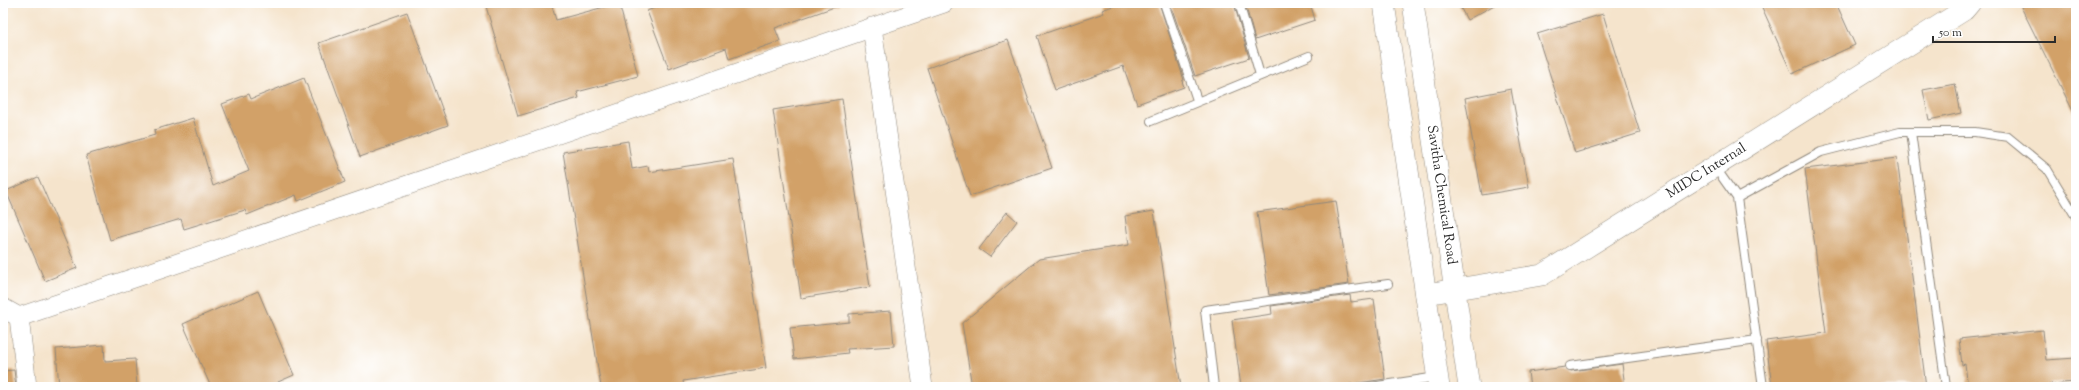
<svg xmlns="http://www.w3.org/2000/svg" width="2079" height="390" font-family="'Sorts Mill Goudy',serif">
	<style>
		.building { fill: #d2a167 }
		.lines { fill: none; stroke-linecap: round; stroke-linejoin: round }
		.service-casing { stroke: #90887c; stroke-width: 10 }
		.tertiary-casing { stroke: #90887c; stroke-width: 20 }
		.secondary-casing { stroke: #90887c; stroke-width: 22 }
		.service { stroke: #fff; stroke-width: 8 }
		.tertiary { stroke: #fff; stroke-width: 19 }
		.secondary { stroke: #fff; stroke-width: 21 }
		.labels { text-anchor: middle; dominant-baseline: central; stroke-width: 3; stroke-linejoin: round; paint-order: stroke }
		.street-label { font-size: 14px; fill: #2b2b2b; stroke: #fff }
	</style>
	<rect width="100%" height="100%" fill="#fff"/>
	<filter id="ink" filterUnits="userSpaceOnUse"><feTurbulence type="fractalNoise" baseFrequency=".025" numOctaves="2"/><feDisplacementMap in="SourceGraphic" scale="8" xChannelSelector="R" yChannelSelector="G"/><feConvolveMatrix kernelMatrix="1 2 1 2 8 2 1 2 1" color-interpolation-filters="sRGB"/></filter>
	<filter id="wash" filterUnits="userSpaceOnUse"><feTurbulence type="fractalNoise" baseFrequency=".012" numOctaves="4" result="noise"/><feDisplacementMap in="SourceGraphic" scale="16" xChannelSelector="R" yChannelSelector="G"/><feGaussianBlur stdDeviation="0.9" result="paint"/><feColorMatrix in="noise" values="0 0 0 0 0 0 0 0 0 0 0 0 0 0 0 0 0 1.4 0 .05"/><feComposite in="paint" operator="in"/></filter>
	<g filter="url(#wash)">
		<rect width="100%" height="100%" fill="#f5e4cc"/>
		<g id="blocks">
			<path class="building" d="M485,3H551L556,20L619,3L638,76L577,92L579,98L518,116Z
				M667,3H840V5L775,28L780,41L729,59L726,48L669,69L647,11Z
				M1121,3H1159L1184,80L1182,81L1184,87L1137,104L1123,66L1055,90L1037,36L1104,13L1102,10Z
				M1170,3H1234L1249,58L1195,76Z
				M1245,3H1310L1315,20L1255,40Z
				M1458,3H1498L1467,20Z
				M1760,3H1836L1855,45L1792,74Z
				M2029,3H2076V117L2021,7Z
				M407,12L448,125L360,157L319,43Z
				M1603,14L1640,133L1575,153L1537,34Z
				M1008,40L1052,168L970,196L927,68Z
				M304,78L345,182L298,201L296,195L247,215L245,210L184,229L181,219L110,240L86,155L155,135L154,130L193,118L213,186L249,171L222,104L249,94L251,99Z
				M1955,84L1961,113L1929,120L1923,90Z
				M1511,89L1529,187L1482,195L1465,98Z
				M842,99L870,287L801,298L773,110Z
				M628,141L632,169L648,166L649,172L733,159L766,368L683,381L684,387H601L563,152Z
				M1897,158L1926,387H1772L1766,341L1826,333L1805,169Z
				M38,177L77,268L45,281L6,191Z
				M1336,201L1349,284L1269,295L1257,212Z
				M1154,211L1181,387H972L962,323L1039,259L1129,245L1125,216Z
				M1007,212L1017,221L990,257L979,249Z
				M258,291L294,375L278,382L280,387H211L183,324Z
				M1350,295L1351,302L1374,299L1385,379L1331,387H1241L1232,320L1272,314L1271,306Z
				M891,311L894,346L847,349L848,353L794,359L790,328L849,322V314Z
				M2043,330L2046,360L2076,358V382L2049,384V387H1968L1965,364L1962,365L1959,339Z
				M104,345L105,361L135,359L137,387H59L56,349Z
				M1622,364L1625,387H1530L1528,372L1565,367L1571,371Z
				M14,370L16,387H3V371Z"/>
		</g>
	</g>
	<g filter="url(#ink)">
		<use href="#blocks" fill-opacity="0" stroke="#90887c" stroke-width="1"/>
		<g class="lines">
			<g class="service-casing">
				<path id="service" d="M1164,3L1197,100
					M1239,3L1260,75
					M1151,121L1309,56
					M1911,132L1946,387
					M1715,167L1737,198L1821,152L1900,132H1975L2008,137L2047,169L2076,217
					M1737,198L1763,387
					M1570,366L1757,340
					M1214,387L1205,310L1388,284
					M1371,387L1437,377"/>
			</g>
			<g class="tertiary-casing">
				<path id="tertiary" d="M872,27L923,387
					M3,308L19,317L944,3
					M19,317L27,387"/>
			</g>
			<g class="secondary-casing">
				<g id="secondary">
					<path d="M1384,3L1439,387"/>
					<path id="s1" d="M1413,3L1469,387"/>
					<path id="s2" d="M1426,294L1542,275L1964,10L1970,3"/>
				</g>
			</g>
			<use href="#service" class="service"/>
			<use href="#tertiary" class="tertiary"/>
			<use href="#secondary" class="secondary"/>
		</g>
	</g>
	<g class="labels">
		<g class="street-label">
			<text stroke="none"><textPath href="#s2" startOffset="312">MIDC Internal</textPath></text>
			<text stroke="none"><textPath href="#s1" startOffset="194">Savitha Chemical Road</textPath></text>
		</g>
	</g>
	<rect width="2079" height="390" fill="none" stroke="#fff" stroke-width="16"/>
	<path d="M1933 36v6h122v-6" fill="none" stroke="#2b2b2b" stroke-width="2"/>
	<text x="1939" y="36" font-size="12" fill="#2b2b2b" stroke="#ffffff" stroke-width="3" paint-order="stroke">50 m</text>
</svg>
